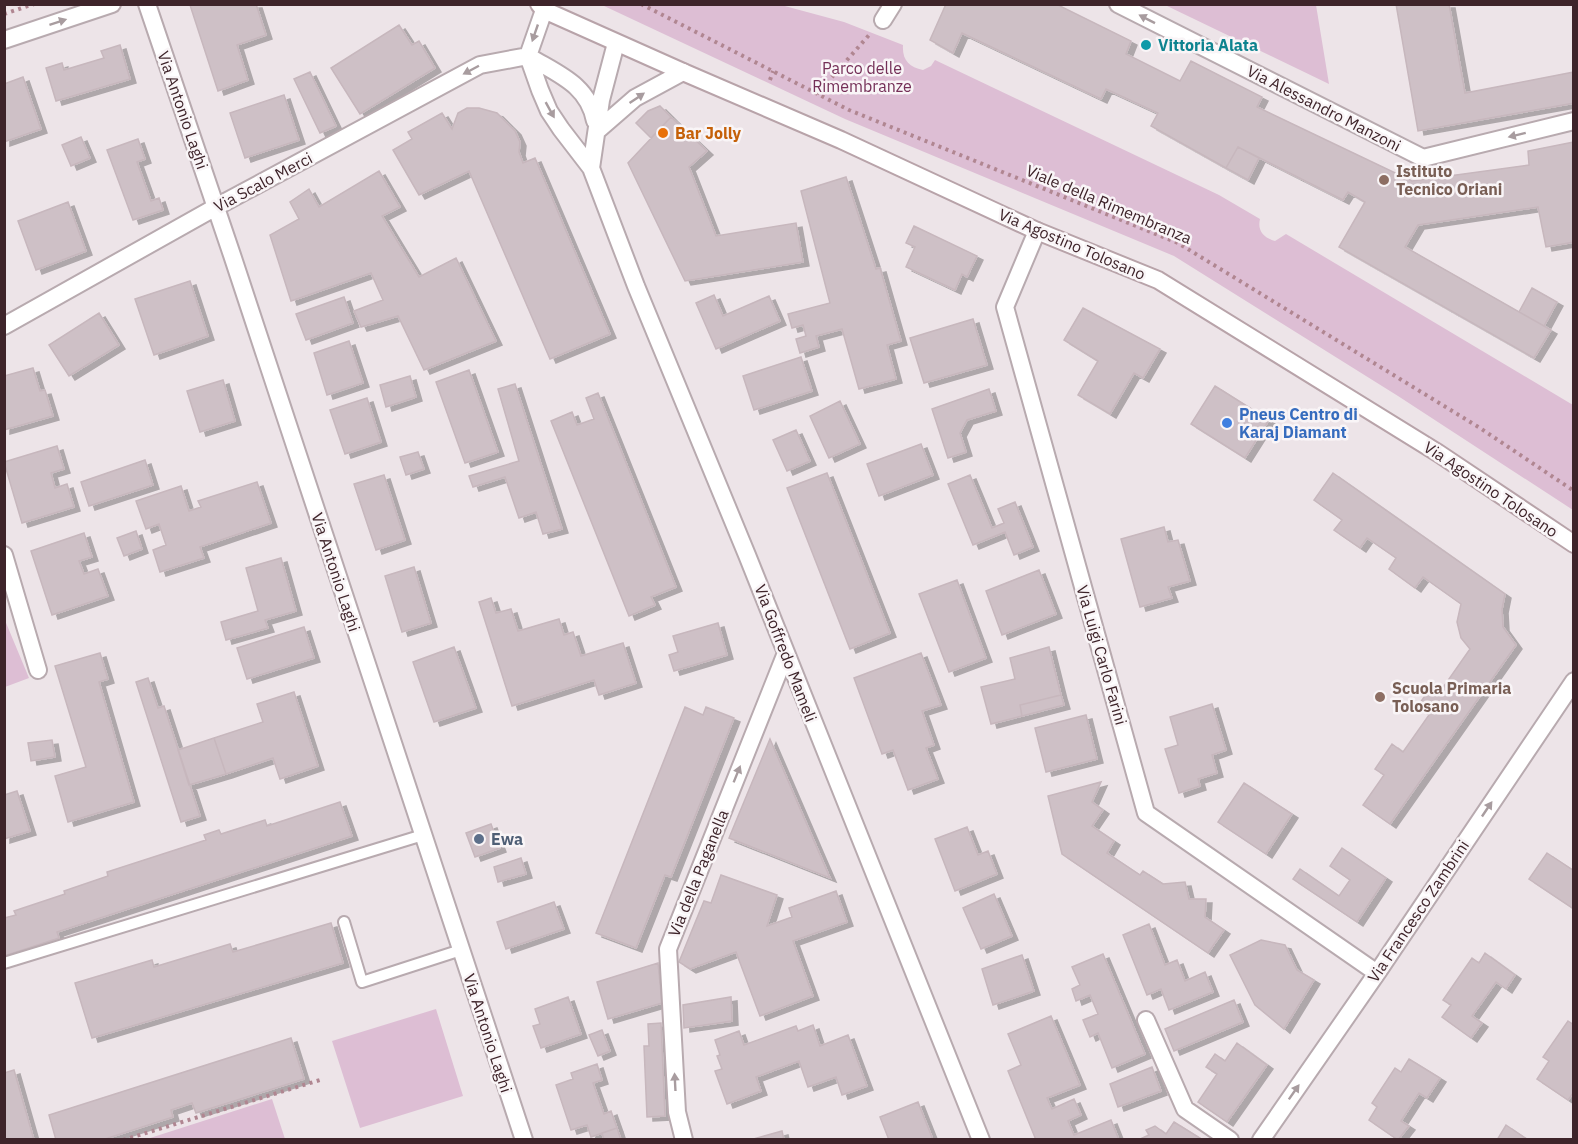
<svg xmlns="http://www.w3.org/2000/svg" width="1578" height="1144" font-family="'IBM Plex Sans',sans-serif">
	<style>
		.green { fill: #ddbed4 }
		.building { fill: #cec0c6; stroke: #c7b7bd; stroke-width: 1.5; filter: url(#shadow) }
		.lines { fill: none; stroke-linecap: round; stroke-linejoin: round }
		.service-casing { stroke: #b8aaaf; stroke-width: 14 }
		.minor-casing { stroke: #b8aaaf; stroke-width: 20 }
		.secondary-casing { stroke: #b8a3a9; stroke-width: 20 }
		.path { stroke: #b08691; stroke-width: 4; stroke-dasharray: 3 4.5; stroke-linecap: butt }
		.service { stroke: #fff; stroke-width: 10 }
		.minor { stroke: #fff; stroke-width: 16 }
		.secondary { stroke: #fff; stroke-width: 16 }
		.oneway { fill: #a89c9f }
		.culture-dot { fill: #0f9aa8; stroke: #f9f5f7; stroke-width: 2 }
		.food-dot { fill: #e8710a; stroke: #f9f5f7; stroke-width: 2 }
		.education-dot { fill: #8d6e63; stroke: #f9f5f7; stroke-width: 2 }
		.shop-dot { fill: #3f7fe0; stroke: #f9f5f7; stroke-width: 2 }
		.service-dot { fill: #5c6f8a; stroke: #f9f5f7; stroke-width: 2 }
		.labels { text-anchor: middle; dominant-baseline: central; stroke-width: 5; stroke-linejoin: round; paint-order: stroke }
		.culture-label { font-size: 16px; font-weight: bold; fill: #0d838f; stroke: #f9f5f7; text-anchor: start }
		.park-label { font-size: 16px; fill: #742f57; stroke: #f9f5f7 }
		.street-label { font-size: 16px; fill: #3e242a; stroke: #f9f5f7 }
		.food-label { font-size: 16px; font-weight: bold; fill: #c56008; stroke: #f9f5f7; text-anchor: start }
		.education-label { font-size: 16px; font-weight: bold; fill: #785e54; stroke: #f9f5f7; text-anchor: start }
		.shop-label { font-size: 16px; font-weight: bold; fill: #366cbe; stroke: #f9f5f7; text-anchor: start }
		.service-label { font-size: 16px; font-weight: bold; fill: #4e5e75; stroke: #f9f5f7; text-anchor: start }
	</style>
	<defs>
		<filter id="shadow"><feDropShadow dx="6" dy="4" stdDeviation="0" flood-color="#0004"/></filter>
	</defs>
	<rect width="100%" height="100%" fill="#ede4e8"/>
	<path class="green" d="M602,5H781L844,22L903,45C902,60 909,67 923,70L931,66L935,60L1219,195L1260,219C1257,231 1264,238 1275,241L1286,234L1573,405V510L1398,396L1174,256L845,119Z
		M1165,5H1316L1329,84Z
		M4,618L29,678L5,687H4Z
		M436,1009L463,1096L360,1128L332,1041Z
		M272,1099L285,1139H147Z"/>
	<path class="building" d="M256,4L266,35L237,45L248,80L218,91L190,5Z
		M946,4H1056L1131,41L1126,54L1180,81L1191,61L1262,97L1257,107L1412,181L1529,165L1528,151L1574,142V242L1546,247L1538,207L1418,225L1405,247L1551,330L1534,358L1339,247L1365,202L1348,192L1343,200L1238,147L1226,168L1151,126L1158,113L1106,89L1101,99L962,33L953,53L930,40Z
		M1396,4H1449L1465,93L1574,72V103L1418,131Z
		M399,25L412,45L419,41L435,68L360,114L331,68Z
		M120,45L130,79L56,101L46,68L62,63L64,70L104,58L101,51Z
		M310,72L336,126L320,133L294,79Z
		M23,77L41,129L4,142V84Z
		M284,95L299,140L245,158L230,113Z
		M660,106L671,117L651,138L636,123L648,111Z
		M467,108H479L497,113L515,131L520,142L519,152L523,163L535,158L610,334L550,359L469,171L419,195L393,150L412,139L408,132L442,113L452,129L458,113Z
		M671,117L707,151L689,167L716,236L796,223L803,262L685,281L628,163Z
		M81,137L90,158L71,166L62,145Z
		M138,139L145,159L137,162L151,201L159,198L163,210L133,220L107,150Z
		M1238,147L1259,158L1248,180L1226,168Z
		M379,171L400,207L382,216L419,277L456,258L496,341L424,370L398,316L361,327L354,311L383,300L371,273L291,301L270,235L299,219L290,202L309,189L319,207Z
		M846,177L876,269L880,268L901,341L887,345L896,379L859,389L842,329L816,336L819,347L800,353L796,339L806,336L803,325L792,328L788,314L830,303L801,191Z
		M68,202L86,251L36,270L18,221Z
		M914,226L977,256L967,277L962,274L955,290L906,267L915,247L906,243Z
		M190,281L208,336L154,355L135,299Z
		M1532,288L1557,302L1544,326L1519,312Z
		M714,295L723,316L769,296L780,321L716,349L696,303Z
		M344,297L353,323L306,340L296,314Z
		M1083,308L1160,349L1143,378L1134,373L1110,414L1078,395L1098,361L1064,340Z
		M99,313L119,345L69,376L49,345Z
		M973,319L987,365L924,383L910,338Z
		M349,341L363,383L327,395L314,353Z
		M801,357L812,391L754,410L743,376Z
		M33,368L40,391L45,390L53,416L4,430V376Z
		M469,370L498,452L465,463L436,382Z
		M410,376L416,397L386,407L380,385Z
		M223,380L235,421L200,432L187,391Z
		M515,384L562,529L543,534L536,512L519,518L505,477L473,487L469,476L519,461L498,389Z
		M1215,386L1269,420L1245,458L1191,424Z
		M989,389L996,411L967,420L960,433L966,452L948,458L932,409Z
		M598,393L676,587L651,597L655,605L629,616L551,421L572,412L577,425L594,419L586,398Z
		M367,398L381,442L345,454L330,410Z
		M840,401L860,444L829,458L810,416Z
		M796,430L810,461L787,471L773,440Z
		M921,444L933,475L879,496L867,464Z
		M57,446L64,469L51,473L55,488L67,484L74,507L22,523L4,462Z
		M418,452L424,469L406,475L400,457Z
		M145,460L153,485L89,506L81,482Z
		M827,473L890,633L850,649L787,488Z
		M1333,473L1505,594L1502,609L1503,627L1516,645L1390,824L1363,805L1384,775L1375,769L1392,744L1403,752L1429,715L1417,707L1434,683L1442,689L1470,649L1461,638L1457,622L1461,604L1423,577L1415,588L1389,569L1396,558L1367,538L1360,548L1334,530L1342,520L1314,500Z
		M384,475L405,540L376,550L354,484Z
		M970,475L992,528L1004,523L998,509L1015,502L1033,547L1014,555L1005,532L973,545L948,484Z
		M257,482L271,523L200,547L204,558L160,572L153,550L166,545L159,524L146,529L136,501L181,486L189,511L201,507L198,501Z
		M1164,527L1168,542L1178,540L1190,581L1168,587L1172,598L1140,607L1121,539Z
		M136,531L142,549L124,556L117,538Z
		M84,533L92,557L79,561L84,574L98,569L108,596L52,615L31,551Z
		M281,558L296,611L265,620L268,628L226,640L221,622L258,611L246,568Z
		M414,567L431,623L402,632L385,576Z
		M1039,570L1056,614L1002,635L986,591Z
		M957,580L986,658L949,672L919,594Z
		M491,598L496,613L511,609L518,631L559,619L564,635L573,632L581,656L623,643L636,683L599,695L594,680L512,706L479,602Z
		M718,623L727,655L674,671L669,655L678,652L673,636Z
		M304,627L314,658L247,679L237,648Z
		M454,647L476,708L434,722L413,662Z
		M1049,647L1061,695L1020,705L1022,716L991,724L981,687L1015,679L1010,658Z
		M100,653L108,679L99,682L134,802L68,822L55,776L86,767L55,666Z
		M921,653L941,705L922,711L934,745L926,748L938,779L908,790L893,750L882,754L854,678Z
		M148,678L158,708L164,706L200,816L181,822L136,682Z
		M294,692L318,766L280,779L273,758L226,774L214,738L263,722L257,704Z
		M1061,695L1064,705L1022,716L1020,705Z
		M1212,704L1226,750L1212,755L1217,773L1198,779L1200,786L1179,793L1165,749L1178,745L1170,717Z
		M685,707L703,715L706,707L734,718L671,877L665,875L636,948L596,933Z
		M1086,715L1097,759L1046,772L1035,728Z
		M214,738L226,774L189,785L178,750Z
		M770,739L830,878L729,838Z
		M52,740L55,757L31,761L28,743Z
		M1101,782L1092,802L1103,810L1092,826L1114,841L1107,853L1140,875L1143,871L1163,884L1185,882L1189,899H1206L1205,917L1224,930L1208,953L1062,854L1048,796Z
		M1244,783L1292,814L1266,854L1218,822Z
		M17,791L30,831L4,839V795Z
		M340,802L352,836L57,932L59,938L4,956V918L16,915L14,911L65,894L64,891L108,876L107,872L206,840L204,835L219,830L221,834L265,820L267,826Z
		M491,824L500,848L475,857L466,833Z
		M967,827L978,855L988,851L997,874L955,891L935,839Z
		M1342,848L1386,878L1357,922L1293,879L1300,869L1339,896L1350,880L1330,866Z
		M1547,853L1574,871V909L1529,879Z
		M521,858L526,874L498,882L494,867Z
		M721,875L777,895L767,926L792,917L789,908L836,891L847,922L793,941L813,996L760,1016L736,952L690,969L679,962L704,901L711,903Z
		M994,894L1012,936L981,949L963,908Z
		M554,902L564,929L506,949L497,922Z
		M331,923L343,963L92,1038L75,983L152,960L154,967L230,944L233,952Z
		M1149,924L1165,965L1177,960L1185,981L1205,972L1213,992L1169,1010L1161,989L1147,995L1123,935Z
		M1261,940L1285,945L1297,970L1314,980L1284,1029L1255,1005L1230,955Z
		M1485,953L1515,975L1506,989L1496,982L1472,1016L1482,1023L1471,1038L1442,1017L1451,1005L1443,1000L1472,958L1479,963Z
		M1103,954L1145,1054L1112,1068L1098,1033L1090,1037L1083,1020L1098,1014L1090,995L1076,1001L1072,989L1080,985L1072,967Z
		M1022,955L1034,991L993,1005L982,969Z
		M658,963L662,1003L608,1019L597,982Z
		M568,997L581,1034L541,1048L533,1026L540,1024L535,1009Z
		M731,997L732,1021L684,1028L683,1005Z
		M1234,1000L1243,1022L1174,1051L1165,1029Z
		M1051,1016L1080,1085L1047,1098L1052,1109L1074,1099L1081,1115L1068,1121L1074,1135L1111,1120L1119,1140H1036L1008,1071L1021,1065L1008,1034Z
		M1568,1021L1574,1025V1092L1568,1100L1537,1079L1549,1061L1543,1057Z
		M661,1023L665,1116L647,1117L644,1046H649L648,1024Z
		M813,1025L820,1046L848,1035L867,1086L842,1095L836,1077L808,1087L799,1061L756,1077L761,1091L727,1104L715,1071L722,1069L717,1056L720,1055L715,1040L739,1031L744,1045L796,1026L798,1031Z
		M602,1030L610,1051L598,1056L589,1035Z
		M291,1038L304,1079L196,1113L192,1103L171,1110L173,1117L102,1140H56L49,1115Z
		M1237,1043L1267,1065L1227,1122L1198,1102L1217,1074L1206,1067L1215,1054L1225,1061Z
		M1409,1059L1440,1078L1427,1098L1419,1093L1401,1121L1409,1126L1398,1140L1369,1120L1377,1107L1372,1103L1395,1068L1401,1072Z
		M597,1064L602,1080L593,1083L604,1114L611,1111L617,1128L591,1137L587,1125L571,1130L556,1085L573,1079L571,1073Z
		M1152,1067L1161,1091L1118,1107L1110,1084Z
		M14,1070L34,1140H4V1073Z
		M918,1102L933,1140H889L880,1117Z
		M1174,1122L1203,1140H1138L1149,1135L1146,1130L1155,1126L1166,1134Z
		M1506,1125L1528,1140H1497Z
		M617,1128L621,1140H604L602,1133Z
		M782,1131L784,1140H750Z"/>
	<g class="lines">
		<g class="service-casing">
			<path id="service" d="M344,922L362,982L461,950
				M4,963L423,835"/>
		</g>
		<g class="minor-casing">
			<path id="minor" d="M147,4L232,255L524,1140
				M1118,4L1423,158L1574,121
				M544,10L528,56L540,90L549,111L561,129L591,168L636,286L747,555L981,1140
				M883,20L893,4
				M4,40L112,4
				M528,56C557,74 588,84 595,121
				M597,131L635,98L683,72
				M591,168L601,100L616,43
				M1037,231L1005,307L1146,813L1377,973
				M4,326L216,207L480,65L528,56
				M4,555L38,670
				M1146,1020L1185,1109L1230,1140
				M684,1140L677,1112L668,949L786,653
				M1261,1140L1377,973L1574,681"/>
		</g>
		<g class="secondary-casing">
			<path id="secondary" d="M539,4L544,10L683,72L841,140L1037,231L1158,280L1438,453L1574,544"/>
		</g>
		<path class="path" d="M641,4L849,110L1178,243L1480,428L1574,491
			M4,14L34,4
			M770,80L773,71
			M817,94L870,34
			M123,1140L320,1080"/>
		<use href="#service" class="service"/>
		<use href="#minor" class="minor"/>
		<use href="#secondary" class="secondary"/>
	</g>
	<defs><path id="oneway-solid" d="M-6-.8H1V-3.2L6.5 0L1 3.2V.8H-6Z" transform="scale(1.5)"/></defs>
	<g class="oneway">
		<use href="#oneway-solid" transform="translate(1147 19) rotate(-153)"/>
		<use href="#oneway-solid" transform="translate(58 22) rotate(-18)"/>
		<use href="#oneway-solid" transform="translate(535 33) rotate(109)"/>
		<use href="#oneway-solid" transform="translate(471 70) rotate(152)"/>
		<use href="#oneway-solid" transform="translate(637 98) rotate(-34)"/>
		<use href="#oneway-solid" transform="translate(550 110) rotate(61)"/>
		<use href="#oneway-solid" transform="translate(1517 135) rotate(166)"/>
		<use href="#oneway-solid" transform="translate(737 774) rotate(-68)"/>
		<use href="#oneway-solid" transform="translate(1487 809) rotate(-56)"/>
		<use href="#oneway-solid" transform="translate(675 1082) rotate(-93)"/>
		<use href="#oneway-solid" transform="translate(1294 1092) rotate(-55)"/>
	</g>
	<circle class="culture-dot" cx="1146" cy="45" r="6"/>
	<circle class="food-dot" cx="663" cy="133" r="6"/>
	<g class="education-dot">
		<circle cx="1384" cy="180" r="6"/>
		<circle cx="1380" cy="697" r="6"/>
	</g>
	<circle class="shop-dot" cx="1227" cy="423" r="6"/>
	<circle class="service-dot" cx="479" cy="839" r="6"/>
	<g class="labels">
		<g class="culture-label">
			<text x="1158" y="45">Vittoria Alata</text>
		</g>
		<g class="park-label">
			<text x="862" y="68">Parco delle<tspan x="862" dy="18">Rimembranze</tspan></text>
		</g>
		<g class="street-label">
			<text transform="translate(1324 108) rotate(27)">Via Alessandro Manzoni</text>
			<text transform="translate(183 110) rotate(71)">Via Antonio Laghi</text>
			<text transform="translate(263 182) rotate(-28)">Via Scalo Merci</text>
			<text transform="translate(1109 204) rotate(23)">Viale della Rimembranza</text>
			<text transform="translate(1072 244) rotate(23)">Via Agostino Tolosano</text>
			<text transform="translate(1491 489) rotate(34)">Via Agostino Tolosano</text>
			<text transform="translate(336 572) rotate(72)">Via Antonio Laghi</text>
			<text transform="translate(786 653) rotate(69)">Via Goffredo Mameli</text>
			<text transform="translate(1102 655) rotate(74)">Via Luigi Carlo Farini</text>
			<text transform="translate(698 873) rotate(-68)">Via della Paganella</text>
			<text transform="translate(1418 911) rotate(-56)">Via Francesco Zambrini</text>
			<text transform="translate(488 1033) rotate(72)">Via Antonio Laghi</text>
		</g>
		<g class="food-label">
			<text x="675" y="133">Bar Jolly</text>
		</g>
		<g class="education-label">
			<text x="1396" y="171">Istituto<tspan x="1396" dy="18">Tecnico Oriani</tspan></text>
			<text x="1392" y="688">Scuola Primaria<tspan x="1392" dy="18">Tolosano</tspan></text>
		</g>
		<g class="shop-label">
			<text x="1239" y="414">Pneus Centro di<tspan x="1239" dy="18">Karaj Diamant</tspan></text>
		</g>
		<g class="service-label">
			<text x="491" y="839">Ewa</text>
		</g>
	</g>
	<rect width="1578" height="1144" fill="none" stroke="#3e242a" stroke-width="12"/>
</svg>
